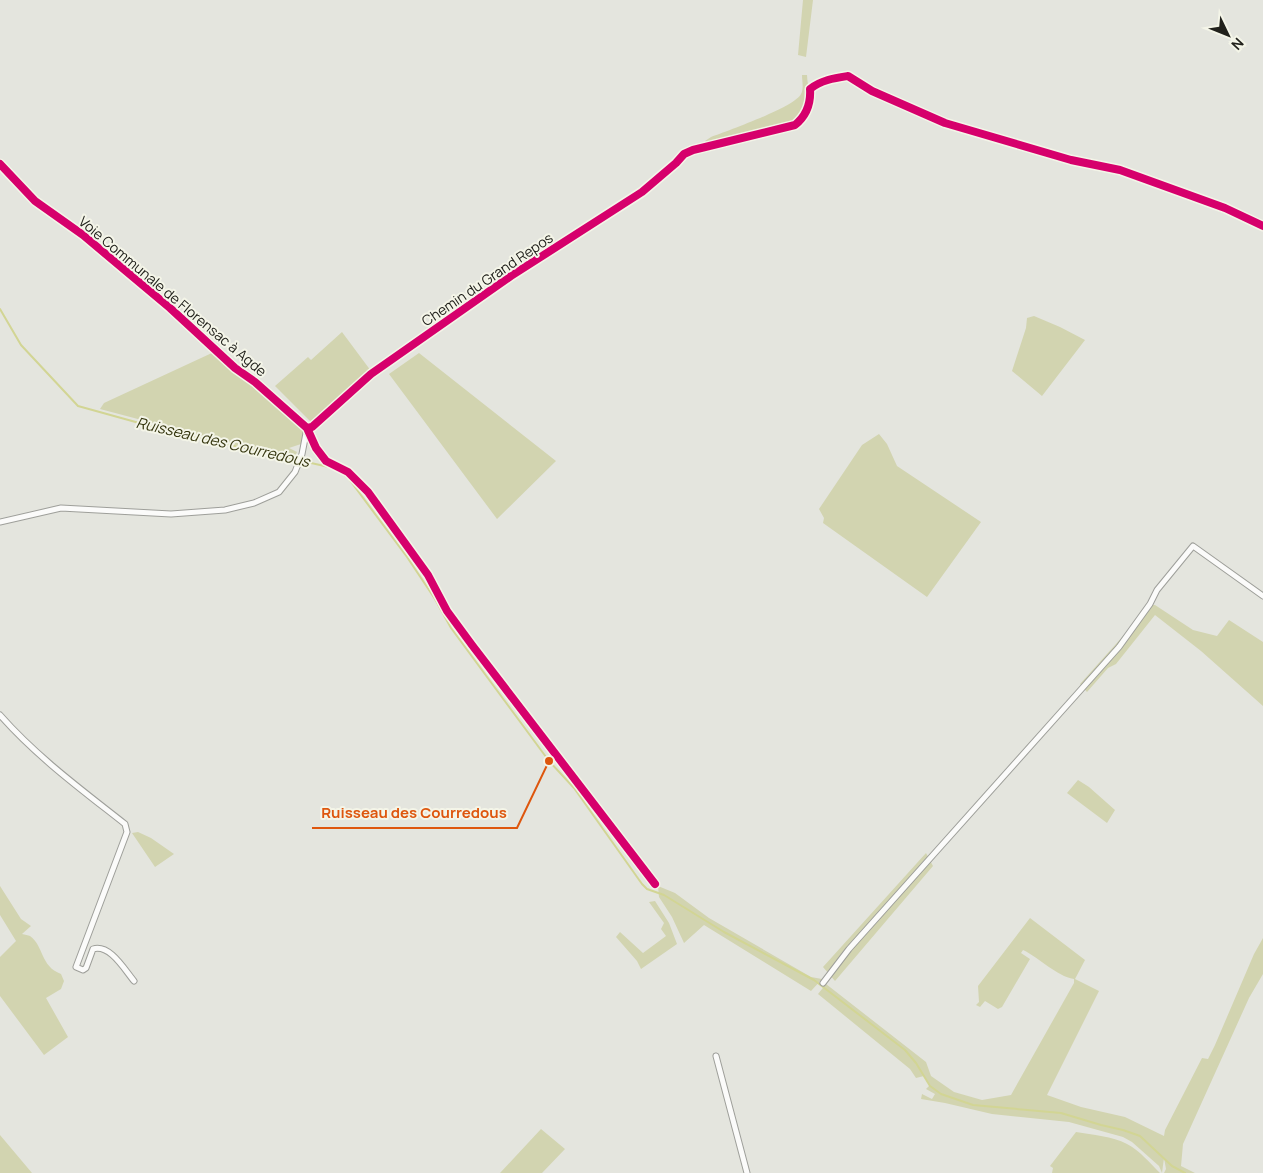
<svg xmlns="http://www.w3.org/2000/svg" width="1263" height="1173" font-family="Manrope,sans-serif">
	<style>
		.green { fill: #d2d4b0 }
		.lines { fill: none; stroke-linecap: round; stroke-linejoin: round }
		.stream { stroke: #d2d594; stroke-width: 2 }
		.street-casing { stroke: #9e9f9a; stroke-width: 7 }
		.street { stroke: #fbfbfa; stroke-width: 5 }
		.cycleway-casing { stroke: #f4f5e8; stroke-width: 11 }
		.cycleway { stroke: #d6006c; stroke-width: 8 }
		.labels { text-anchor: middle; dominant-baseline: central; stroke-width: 4; stroke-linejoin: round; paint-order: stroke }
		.street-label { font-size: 14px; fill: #21211c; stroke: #f4f5e8 }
		.water-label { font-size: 15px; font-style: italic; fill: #35360f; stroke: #f4f5e8 }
		.leader { fill: none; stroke: #de560d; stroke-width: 2 }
		.callout-dot { fill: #de560d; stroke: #f4f5e8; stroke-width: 2 }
		.callout-label { font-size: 15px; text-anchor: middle; font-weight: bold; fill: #de560d; stroke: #f4f5e8; stroke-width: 4; stroke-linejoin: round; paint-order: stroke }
	</style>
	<rect width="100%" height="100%" fill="#e4e5de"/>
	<path class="green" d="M803,0H813L806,57L798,55Z
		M802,75H807C807,82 810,92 809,99C806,119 791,126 774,125L709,143L705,141L711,137C727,131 795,107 801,94C804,89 802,81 802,75Z
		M1034,316L1060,327L1085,340L1042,396L1012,371L1026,328L1027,318Z
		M342,332L371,371L311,422L275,386L308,357L311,360Z
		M214,352L266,394L305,430L301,444L289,448L297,452L293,460L100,409L104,403Z
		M419,353L556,461L497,519L389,374Z
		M879,434L887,444L897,466L981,522L927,597L823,523L824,518L819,509L862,445Z
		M1151,605H1155L1193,630L1217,636L1229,620L1263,642V706L1201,651L1155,615L1116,664L1108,668L1087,692L1080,684Z
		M1078,780L1089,787L1115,810L1107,823L1067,793Z
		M138,832L151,838L174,854L155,867L132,833Z
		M926,853L933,866L835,981L823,967Z
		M0,886L21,919L31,926L22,934C25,935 28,935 30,936C44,946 40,966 61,974L64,981L61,989L46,998L68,1037L44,1055L0,996V957L16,941L0,915Z
		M658,886L675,893L709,918L811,977L822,979L811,991L704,925L684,943L672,917L659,897Z
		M655,901L669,923L677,944L641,969L637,961L616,937L620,932L643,953L666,936L661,929L664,923L649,902Z
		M1030,918L1085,960L1075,979L1099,991L1047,1095L1081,1107L1125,1117L1164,1136L1165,1130L1202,1058L1208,1059L1215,1045L1254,954L1263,938V974L1249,998L1183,1144L1181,1166L1195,1173H1164L1166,1169L1164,1158L1162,1173L1159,1166L1132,1142L1123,1137L1069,1122L992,1114L945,1103L921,1099L922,1094L932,1099L935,1094L926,1089L930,1085L924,1076L916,1078L910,1069L818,994L826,984L926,1062L931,1076L954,1092L982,1100L1011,1095L1074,983V979C1056,976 1040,958 1023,950L1021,953L1030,959L1002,1007L998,1009L985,1001L980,1007L976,1005L979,1002L978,986Z
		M541,1129L565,1149L542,1173H500Z
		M1076,1132C1093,1135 1112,1136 1127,1144C1140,1151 1150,1163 1160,1173H1052L1053,1168L1050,1166Z
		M0,1135L32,1173H0Z"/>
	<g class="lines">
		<path class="stream" d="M0,309L21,345L78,406L168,431L329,467L341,472L349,479L407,557L435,599L451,628L549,761L574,788L642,884L647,889L664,895L724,932L814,980L905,1050L916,1063L930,1086L941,1094L973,1105L1061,1113L1101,1125L1123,1130L1140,1136L1172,1166L1185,1173"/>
		<g class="street-casing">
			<path id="street" d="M0,164L35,201L83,235L170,308L235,368L255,382L307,428L316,448L326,461L348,472L368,492L428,575L447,611L472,645L655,884
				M307,428L312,427L371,374L511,276L642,192L676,163L684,154L693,150L795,125C806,116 811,103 810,89C821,80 835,78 848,76L872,91L945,123L1071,160L1120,170L1225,208L1263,226
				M0,522L61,508L171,514L225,510L254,503L279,492L295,472L302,454L307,428
				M0,715C37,757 82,790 125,824L127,832L76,967L83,970L86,968L93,949C110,944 124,969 134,981
				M823,983L849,949L1119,647L1150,604L1157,590L1193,546L1263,596
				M716,1056L747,1173"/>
		</g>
		<use href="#street" class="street"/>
		<g class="cycleway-casing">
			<path id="cycleway" d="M0,164L35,201L83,235L170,308L235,368L255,382L307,428L316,448L326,461L348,472L368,492L428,575L447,611L472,645L655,884
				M307,428L312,427L371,374L511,276L642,192L676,163L684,154L693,150L795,125C806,116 811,103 810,89C821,80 835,78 848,76L872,91L945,123L1071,160L1120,170L1225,208L1263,226"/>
		</g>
		<use href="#cycleway" class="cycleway"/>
	</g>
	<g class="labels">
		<g class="street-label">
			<text transform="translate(487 279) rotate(-34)">Chemin du Grand Repos</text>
			<text transform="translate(173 296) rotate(40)">Voie Communale de Florensac à Agde</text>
		</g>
		<g class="water-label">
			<text transform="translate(223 442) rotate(13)">Ruisseau des Courredous</text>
		</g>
	</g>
	<path class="leader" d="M549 761L517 828H312"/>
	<circle class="callout-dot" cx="549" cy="761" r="5"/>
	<g class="callout-label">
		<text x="414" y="818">Ruisseau des Courredous</text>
	</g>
	<g transform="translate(1228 35) rotate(133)" stroke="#f4f5e8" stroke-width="4" paint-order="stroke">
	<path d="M0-4L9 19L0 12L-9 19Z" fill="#21211c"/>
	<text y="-8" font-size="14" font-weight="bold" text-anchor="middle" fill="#21211c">N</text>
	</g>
</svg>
